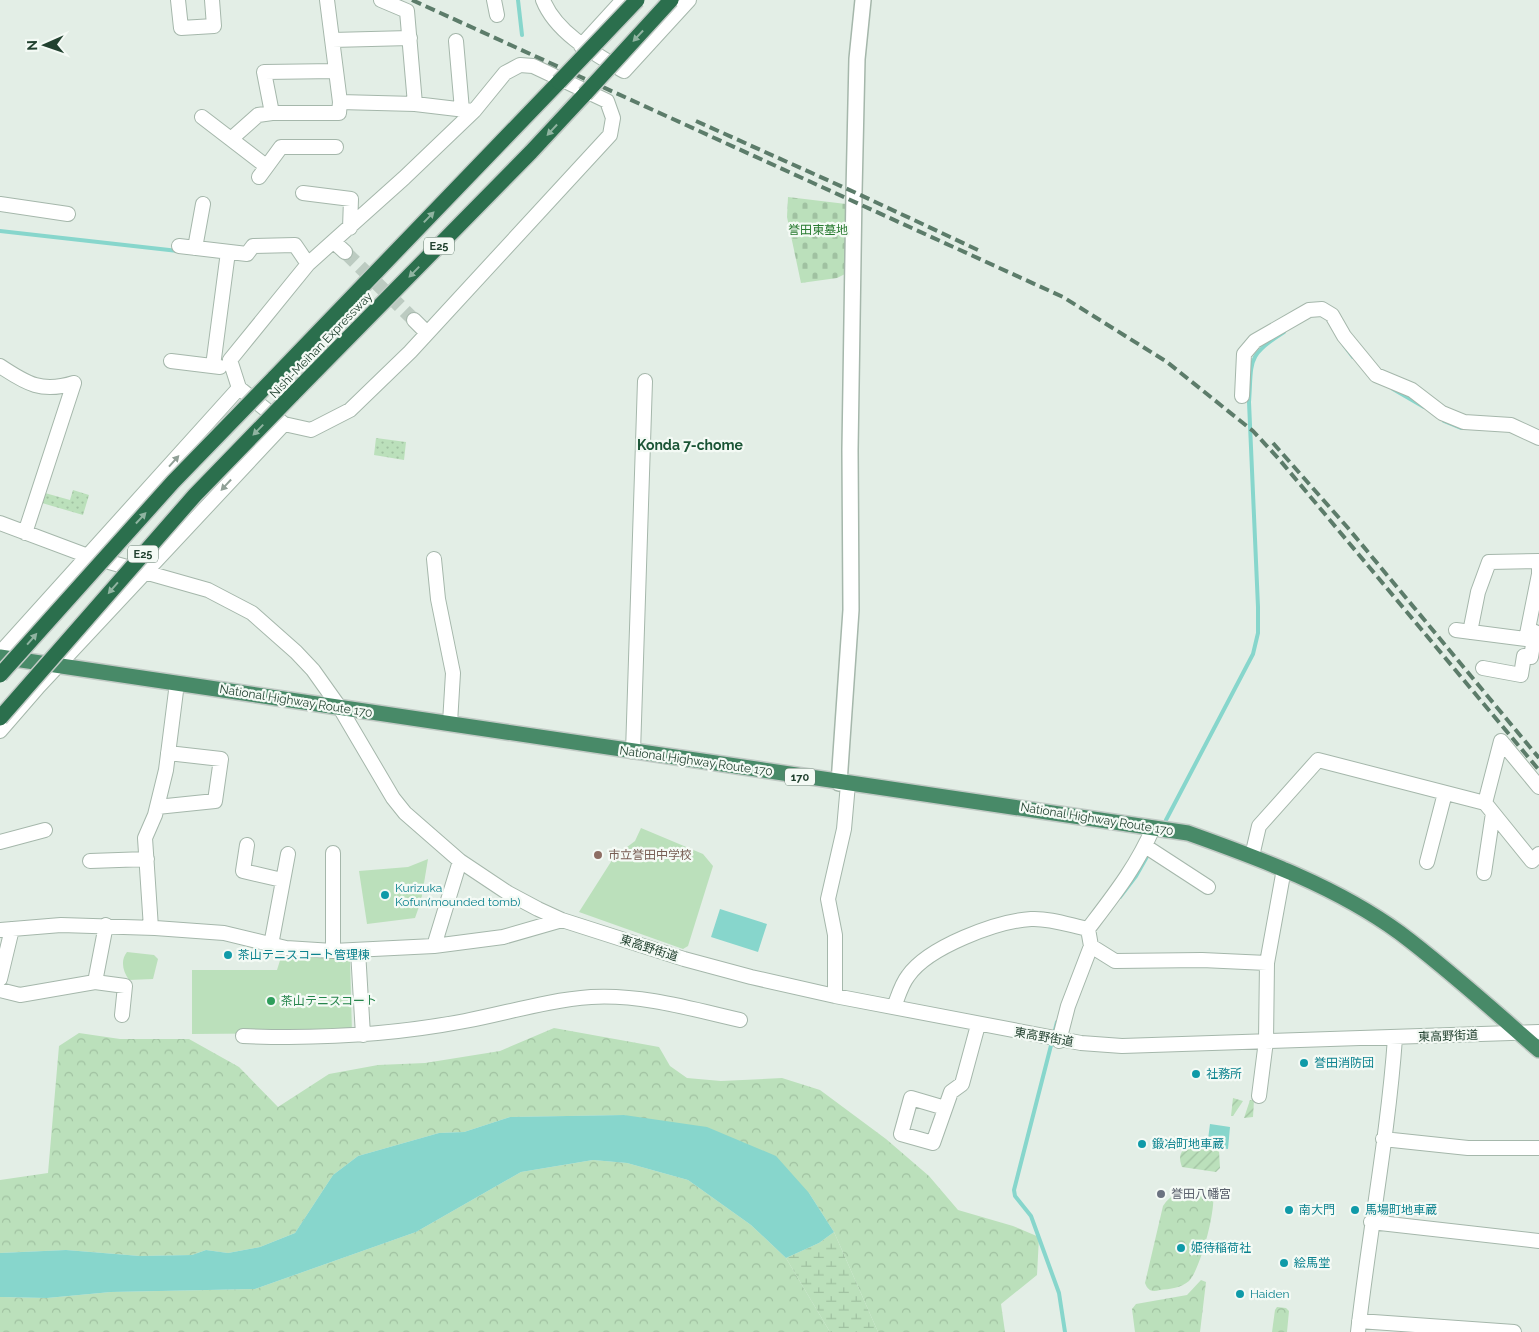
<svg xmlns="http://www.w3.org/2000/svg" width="1539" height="1332" font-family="Raleway,'Noto Sans JP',sans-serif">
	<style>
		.grass { fill: #bbe0bb }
		.forest { fill: url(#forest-crowns) }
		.wetland { fill: url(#wetland-marsh) }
		.cemetery { fill: url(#cemetery-stones) }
		.park { fill: url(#park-dots) }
		.garden { fill: url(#garden-furrows) }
		.water { fill: #87d6cc }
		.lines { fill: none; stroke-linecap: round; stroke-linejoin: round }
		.stream { stroke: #87d6cc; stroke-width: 4 }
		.minor-tunnel { stroke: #bccbc1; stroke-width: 14; stroke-dasharray: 14 7; stroke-linecap: butt }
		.minor-casing { stroke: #a5b7ab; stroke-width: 16 }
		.tertiary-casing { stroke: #a5b7ab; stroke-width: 18 }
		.trunk-casing { stroke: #c1cac5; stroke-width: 18 }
		.motorway-casing { stroke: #c1cac5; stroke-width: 18 }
		.minor { stroke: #fff; stroke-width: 14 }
		.tertiary { stroke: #fff; stroke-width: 15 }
		.trunk { stroke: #488a68; stroke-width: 15 }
		.motorway { stroke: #2b6f4d; stroke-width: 15 }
		.rail { stroke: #5c7c6a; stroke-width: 4; stroke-dasharray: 10 5; stroke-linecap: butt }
		.motorway-bridge-casing { stroke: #c1cac5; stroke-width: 18; stroke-linecap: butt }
		.motorway-bridge { stroke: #2b6f4d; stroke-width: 15 }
		.oneway { fill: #90b4a1 }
		.oneway2 { fill: #90a097 }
		.education-dot { fill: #8d6e63; stroke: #f4faf5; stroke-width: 2 }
		.culture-dot { fill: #0f9aa8; stroke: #f4faf5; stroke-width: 2 }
		.leisure-dot { fill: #2e9e5b; stroke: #f4faf5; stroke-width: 2 }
		.worship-dot { fill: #6b7280; stroke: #f4faf5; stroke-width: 2 }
		.labels { text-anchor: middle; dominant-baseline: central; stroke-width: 4.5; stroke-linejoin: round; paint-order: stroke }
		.shield { fill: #f4faf5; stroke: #60786a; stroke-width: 1 }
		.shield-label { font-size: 11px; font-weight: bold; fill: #21412f }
		.park-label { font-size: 12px; fill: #287b30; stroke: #f4faf5 }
		.street-label { font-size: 12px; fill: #21412f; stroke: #f4faf5 }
		.education-label { font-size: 12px; fill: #785e54; stroke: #f4faf5; text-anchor: start }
		.culture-label { font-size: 12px; fill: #0d838f; stroke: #f4faf5; text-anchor: start }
		.leisure-label { font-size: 12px; fill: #27864d; stroke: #f4faf5; text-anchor: start }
		.worship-label { font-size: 12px; fill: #5b616d; stroke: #f4faf5; text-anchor: start }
		.neighbourhood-label { font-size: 14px; font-weight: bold; fill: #1b5536; stroke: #f4faf5 }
	</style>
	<defs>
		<pattern id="forest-crowns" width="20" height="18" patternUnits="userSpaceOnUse" patternTransform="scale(1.25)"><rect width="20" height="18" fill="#bbe0bb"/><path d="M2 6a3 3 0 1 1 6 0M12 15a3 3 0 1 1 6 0" fill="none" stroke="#a0c1a1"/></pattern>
		<pattern id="wetland-marsh" width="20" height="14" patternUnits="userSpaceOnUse" patternTransform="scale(1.25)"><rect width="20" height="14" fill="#bbe0bb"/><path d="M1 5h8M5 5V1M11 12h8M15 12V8" fill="none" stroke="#a0c1a1"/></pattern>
		<pattern id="cemetery-stones" width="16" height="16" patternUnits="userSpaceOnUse" patternTransform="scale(1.25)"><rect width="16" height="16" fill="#bbe0bb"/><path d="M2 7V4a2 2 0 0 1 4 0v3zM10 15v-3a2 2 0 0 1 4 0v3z" fill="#a0c1a1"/></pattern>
		<pattern id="park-dots" width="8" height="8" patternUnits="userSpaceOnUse" patternTransform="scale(1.25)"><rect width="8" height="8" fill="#bbe0bb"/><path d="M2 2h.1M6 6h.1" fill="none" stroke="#a0c1a1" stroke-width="1.8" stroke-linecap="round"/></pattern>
		<pattern id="garden-furrows" width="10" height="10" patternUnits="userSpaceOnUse" patternTransform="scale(1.25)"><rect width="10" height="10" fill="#bbe0bb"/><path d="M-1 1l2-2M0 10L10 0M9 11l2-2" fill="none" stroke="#a0c1a1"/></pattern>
	</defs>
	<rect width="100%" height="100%" fill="#e3eee6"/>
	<path class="grass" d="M641,828L703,854L713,866L688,946L683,949L579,912L614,857L635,841Z
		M428,859L421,901L415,918L367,924L359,871L408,867Z
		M127,952L154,955L158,959L153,979L129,980C123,971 120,961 127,952Z
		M282,954L350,958L352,1033L192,1034V970H277Z"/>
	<path class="forest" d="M554,1028L659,1047L670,1066L687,1078L721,1081L782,1078L820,1090L886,1139L929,1176L958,1210L1013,1226L1039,1237L1037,1275L1001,1304L1005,1332H878L834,1232L809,1193L624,1115L510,1117L464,1132L439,1133L358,1156L333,1175L295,1233L260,1247L228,1253L206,1250L192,1255L140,1256L66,1250L0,1253V1180L48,1173L59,1046L79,1033L120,1039H189L239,1067L278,1107L329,1074L378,1065L425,1063L500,1051Z
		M593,1160L627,1163L688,1180L751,1225L786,1258L830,1332H0V1297L47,1298L111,1292L255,1289L416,1232L521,1172Z
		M1202,1187L1213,1193C1216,1210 1201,1268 1189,1281C1181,1288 1170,1289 1160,1290C1152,1292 1148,1291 1145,1283L1163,1206C1170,1194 1187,1188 1202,1187Z
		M1201,1280L1206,1282L1200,1332H1135L1132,1309L1136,1304L1187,1295Z
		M1277,1307L1286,1308L1289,1311L1287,1332H1272L1275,1310Z"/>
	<path class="wetland" d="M834,1232L878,1332H830L786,1258L819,1243Z"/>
	<path class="cemetery" d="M788,197L846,204L845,274L837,278L801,283L787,217Z"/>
	<path class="park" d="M376,438L406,442L404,460L374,455Z
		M73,490L89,495L83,515L42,503L45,493L70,500Z"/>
	<path class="garden" d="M1233,1098L1243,1101L1233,1116H1231Z
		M1250,1100H1254L1253,1117L1244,1118Z
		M1186,1147L1219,1151L1220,1168L1216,1172L1182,1167C1179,1159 1179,1153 1186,1147Z"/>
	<path class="water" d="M720,909L767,924L758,952L711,937Z
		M624,1115L707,1127L776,1156L809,1193L834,1232L819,1243L786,1258L751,1225L688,1180L627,1163L593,1160L521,1172L416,1232L255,1289L111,1292L47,1298L0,1297V1253L66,1250L140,1256L192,1255L206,1250L228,1253L260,1247L295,1233L333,1175L358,1156L439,1133L464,1132L510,1117Z
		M1210,1124L1230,1127L1228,1149L1207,1147Z"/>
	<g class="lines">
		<path class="stream" d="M518,0L522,35
			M0,231L178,251
			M1344,345L1353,357
			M1393,389L1424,407
			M1444,421L1461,428
			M1166,820L1253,654L1258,633V607L1249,402C1252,360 1246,356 1284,332
			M1120,897L1136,876L1149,853
			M1057,1022L1014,1190L1015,1196L1031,1216L1059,1293L1065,1332"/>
		<path class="minor-tunnel" d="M345,252L414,320"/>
		<g class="minor-casing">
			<path id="minor" d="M178,0L181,28L214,26L212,0
				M327,0L340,102
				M381,0L407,11L415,104
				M494,0L497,15
				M543,0C556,33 595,54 624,71L689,0
				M332,40L410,38
				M456,41L462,110
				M581,46L623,0
				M520,65L533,66L607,101L613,118L610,135L410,352L350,410L311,430L284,424L239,388L230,360L308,264L404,178L474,111L505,73Z
				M336,71L264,72L272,113H339L340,102L415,104L474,111
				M202,117L266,166
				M231,139L258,115L272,113
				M259,177L281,147H336
				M303,193L351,199L350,228
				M0,204L68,214
				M334,242L345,252
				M179,246L247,254L253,246L295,245L308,264
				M195,248L203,204
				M414,320L426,332
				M171,361L220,367
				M0,366C27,384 42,393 74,383
				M213,366L228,252
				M1242,396L1244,354L1255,341L1309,310L1322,309L1332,315L1344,336L1376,375L1412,390L1442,413L1464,422L1511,425L1539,438
				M0,523L88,556L208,590L252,613L296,652L313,670L340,708L393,798L405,813L460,861L508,893L538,909L562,920L684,959L751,977L835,996L1081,1043L1122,1046L1539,1032
				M25,533L74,383
				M434,559L438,599L453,673L450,723
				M1456,630L1526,639L1539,574V561L1489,562L1478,592L1470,632
				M0,653L239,388
				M1483,668L1521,675L1524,656L1531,657L1535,632
				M0,731L39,686L284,424
				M633,752L645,381
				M1485,803L1501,741L1539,787
				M157,807L215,801L221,759L168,753
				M0,842L45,830
				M247,845L243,871L282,880
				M1145,846L1208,887
				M333,853V951
				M1252,856L1259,826L1318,760L1485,803L1532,861L1539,854
				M90,861L147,859
				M1427,862L1445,793
				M1484,873L1493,813
				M151,928L145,838L155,815L166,770L177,683
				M1088,929C1113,896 1137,866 1153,828
				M0,930L61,925L155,928L224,933L286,948L333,951L434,946L503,937L562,920
				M271,945L288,854
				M434,946L460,861
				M358,951L363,1035
				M0,979L12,929
				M95,982L125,986L122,1015
				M0,990L20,995L95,982L106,925
				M835,996V935L828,899L844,829L848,784
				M894,1007C898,997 901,985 908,976C928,947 997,921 1031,919C1050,918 1069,925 1088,929L1091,946L1115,961L1202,960L1267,963
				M243,1036C317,1039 392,1035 465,1021C507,1013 548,1000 591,997C642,994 692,1009 740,1020
				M1059,1041L1068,1006L1091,946
				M1259,1096L1266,1041L1267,963L1284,869
				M945,1108L911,1098L901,1134L933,1143L951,1092L962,1084L978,1025
				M1383,1139L1468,1148H1539
				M1371,1222L1539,1241
				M1359,1321L1514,1332
				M1358,1332C1369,1234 1388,1136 1395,1038"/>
		</g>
		<g class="tertiary-casing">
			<path id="tertiary" d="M839,783L851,610L850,450L854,192L857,59L863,0"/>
		</g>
		<g class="trunk-casing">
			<path id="trunk" d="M0,657L1188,833C1261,859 1337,887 1400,933C1448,969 1494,1011 1539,1050"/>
		</g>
		<g class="motorway-casing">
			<path id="motorway" d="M274,378L559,82
				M292,395L531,152L585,94"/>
		</g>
		<use href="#minor" class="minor"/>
		<use href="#tertiary" class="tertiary"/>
		<use href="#trunk" class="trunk"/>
		<use href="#motorway" class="motorway"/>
		<path class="rail" d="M412,0L1063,297L1167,362L1253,431L1278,458L1539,770
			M696,121L854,192L978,250
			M1273,443L1348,528L1539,758"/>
		<g class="motorway-bridge-casing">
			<path id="motorway-bridge" d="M559,82L637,0
				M585,94L671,0
				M0,675L173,482L274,378
				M0,718L195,495L292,395"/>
		</g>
		<use href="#motorway-bridge" class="motorway-bridge"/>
	</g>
	<defs><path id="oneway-solid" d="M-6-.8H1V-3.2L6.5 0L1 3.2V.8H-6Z" transform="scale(1.25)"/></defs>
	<g class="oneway">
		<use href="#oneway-solid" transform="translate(638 36) rotate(133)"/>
		<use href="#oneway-solid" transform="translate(552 130) rotate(133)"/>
		<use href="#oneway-solid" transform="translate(429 217) rotate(-46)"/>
		<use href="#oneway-solid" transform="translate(414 272) rotate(134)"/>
		<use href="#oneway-solid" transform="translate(258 430) rotate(134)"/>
		<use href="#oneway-solid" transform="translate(141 518) rotate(-47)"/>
		<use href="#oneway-solid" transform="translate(113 588) rotate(131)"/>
		<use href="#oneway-solid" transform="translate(32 639) rotate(-49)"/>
	</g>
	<g class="oneway2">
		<use href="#oneway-solid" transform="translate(174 461) rotate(-48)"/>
		<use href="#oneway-solid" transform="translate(226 485) rotate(133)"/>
	</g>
	<circle class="education-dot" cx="598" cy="855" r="5"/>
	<g class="culture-dot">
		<circle cx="385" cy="895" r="5"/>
		<circle cx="228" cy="955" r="5"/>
		<circle cx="1304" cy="1063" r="5"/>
		<circle cx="1196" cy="1074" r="5"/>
		<circle cx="1142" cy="1144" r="5"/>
		<circle cx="1289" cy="1210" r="5"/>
		<circle cx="1355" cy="1210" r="5"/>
		<circle cx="1181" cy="1248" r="5"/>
		<circle cx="1284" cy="1263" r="5"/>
		<circle cx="1240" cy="1294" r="5"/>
	</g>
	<circle class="leisure-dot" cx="271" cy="1001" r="5"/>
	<circle class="worship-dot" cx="1161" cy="1194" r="5"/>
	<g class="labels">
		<g class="shield">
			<rect x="424" y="237.5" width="30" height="17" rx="4"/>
			<rect x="128" y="545.5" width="30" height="17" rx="4"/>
			<rect x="785" y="768.5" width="30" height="17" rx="4"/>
		</g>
		<g class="shield-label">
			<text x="439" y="246">E25</text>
			<text x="143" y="554">E25</text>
			<text x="800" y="777">170</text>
		</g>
		<g class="park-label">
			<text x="818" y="230">誉田東墓地</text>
		</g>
		<g class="street-label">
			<text transform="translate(321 345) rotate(-46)">Nishi-Meihan Expressway</text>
			<text transform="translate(296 701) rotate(9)">National Highway Route 170</text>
			<text transform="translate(696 761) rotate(8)">National Highway Route 170</text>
			<text transform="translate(1097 819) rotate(9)">National Highway Route 170</text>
			<text transform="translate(649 948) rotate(18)">東高野街道</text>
			<text transform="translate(1448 1036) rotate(-2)">東高野街道</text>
			<text transform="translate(1044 1037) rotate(10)">東高野街道</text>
		</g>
		<g class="education-label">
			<text x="608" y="855">市立誉田中学校</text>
		</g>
		<g class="culture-label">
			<text x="395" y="888">Kurizuka<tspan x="395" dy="14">Kofun(mounded tomb)</tspan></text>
			<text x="238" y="955">茶山テニスコート管理棟</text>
			<text x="1314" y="1063">誉田消防団</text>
			<text x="1206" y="1074">社務所</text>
			<text x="1152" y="1144">鍛冶町地車蔵</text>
			<text x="1299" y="1210">南大門</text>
			<text x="1365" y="1210">馬場町地車蔵</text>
			<text x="1191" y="1248">姫待稲荷社</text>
			<text x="1294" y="1263">絵馬堂</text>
			<text x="1250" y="1294">Haiden</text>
		</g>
		<g class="leisure-label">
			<text x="281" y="1001">茶山テニスコート</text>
		</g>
		<g class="worship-label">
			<text x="1171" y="1194">誉田八幡宮</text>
		</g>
		<g class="neighbourhood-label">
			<text x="690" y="445">Konda 7-chome</text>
		</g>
	</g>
	<g transform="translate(45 45) rotate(268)" stroke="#f4faf5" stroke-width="4" paint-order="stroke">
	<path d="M0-4L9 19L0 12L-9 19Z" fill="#21412f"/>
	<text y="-8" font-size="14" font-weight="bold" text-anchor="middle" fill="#21412f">N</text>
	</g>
</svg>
